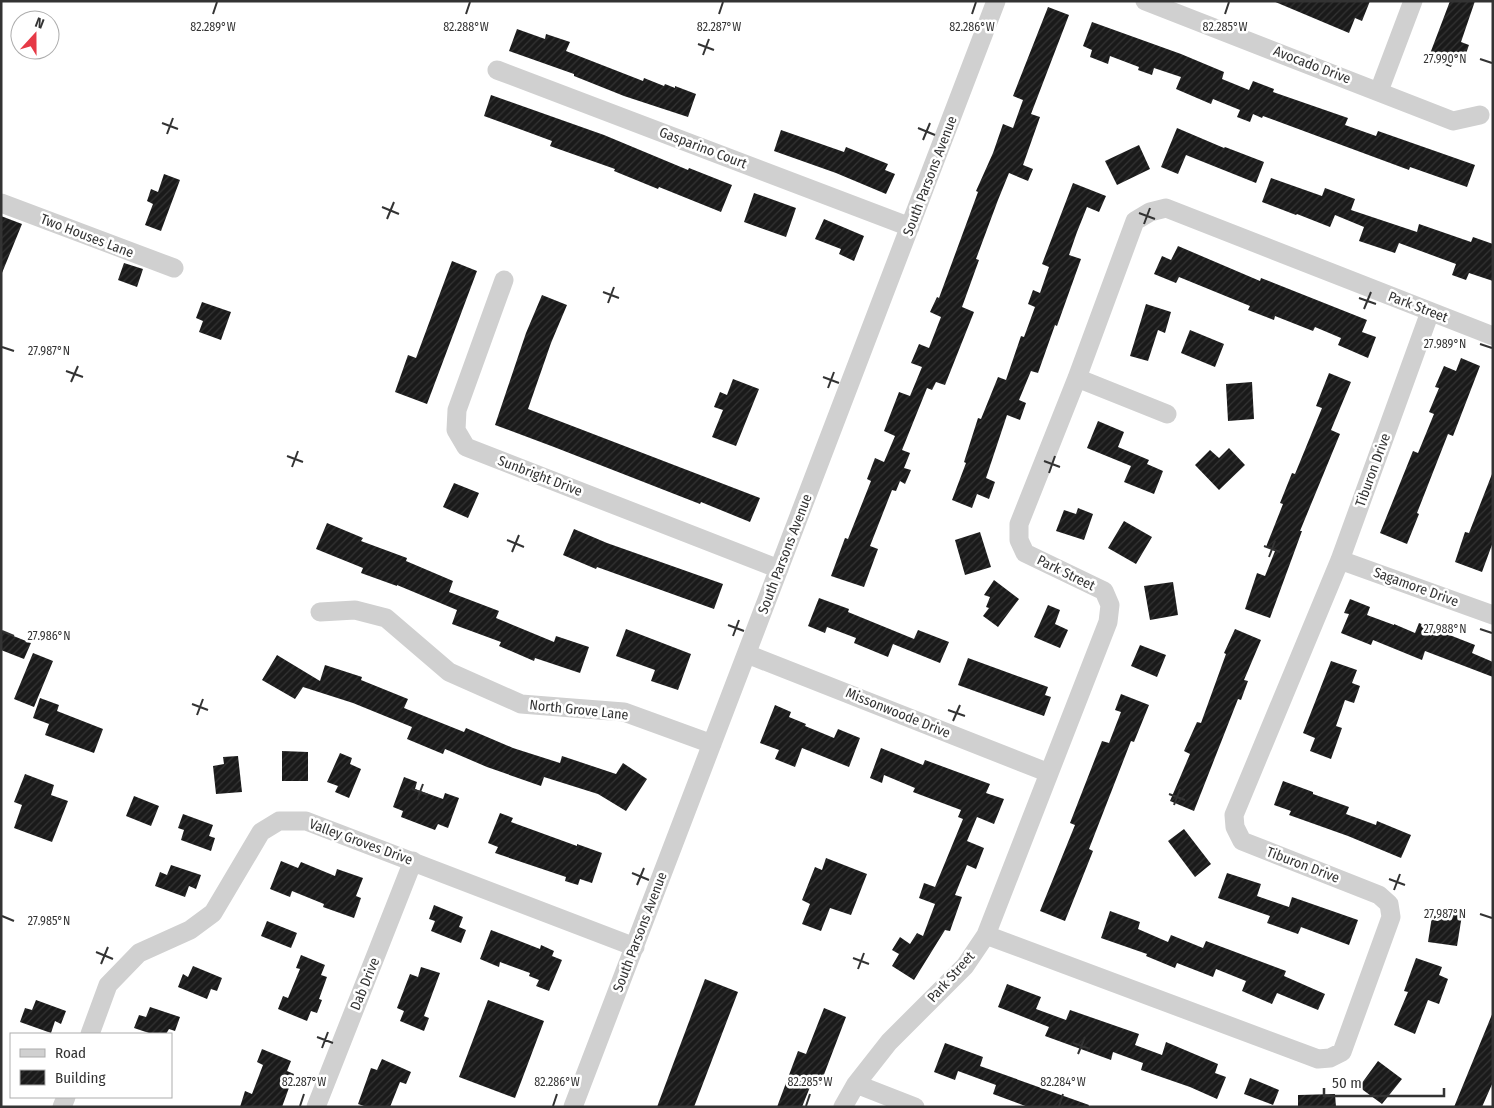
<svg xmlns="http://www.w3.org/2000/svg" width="1494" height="1108" font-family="'Fira Sans Condensed',sans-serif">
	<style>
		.building { fill: url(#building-hatch) }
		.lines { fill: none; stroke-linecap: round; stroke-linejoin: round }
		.minor { stroke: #d0d0d0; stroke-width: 19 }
		.ticks { fill: none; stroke: #333; stroke-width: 2 }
		.labels { text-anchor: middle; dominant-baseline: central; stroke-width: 5; stroke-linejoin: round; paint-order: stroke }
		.street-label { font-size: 14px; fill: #333; stroke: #fff }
		.ticks-label { font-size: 12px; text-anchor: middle; fill: #333; stroke: #fff; stroke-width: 5; stroke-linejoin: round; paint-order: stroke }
	</style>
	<defs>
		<pattern id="building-hatch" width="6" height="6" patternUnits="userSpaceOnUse" patternTransform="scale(1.25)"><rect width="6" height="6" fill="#1a1a1a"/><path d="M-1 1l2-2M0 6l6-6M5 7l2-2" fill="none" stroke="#333"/></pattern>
	</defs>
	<rect width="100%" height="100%" fill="#fff"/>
	<path class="building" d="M1273,1H1370L1362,21L1355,18L1349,33Z
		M1450,1H1475L1461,42L1469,45L1463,62L1454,59L1451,67L1428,59Z
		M1048,7L1069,15L1031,114L1040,117L1023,165L1033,169L1028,181L1009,173L998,200L976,259L979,260L962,307L974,312L945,385L936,382L932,390L927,388L902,450L910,453L904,468L911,470L905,484L900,481L896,491L892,490L870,546L878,549L864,587L831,576L845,538L848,539L871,481L867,479L875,458L884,462L895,436L884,431L899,392L910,396L922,367L911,363L919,344L929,348L941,317L930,312L937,297L939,298L978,192L976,191L993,153L1003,124L1013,128L1023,100L1013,96Z
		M1092,22L1181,54L1224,72L1222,79L1249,90L1253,81L1274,89L1273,92L1348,118L1345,125L1376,136L1378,131L1475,165L1467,187L1410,167L1409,170L1263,116L1262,118L1253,114L1250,122L1237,117L1240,110L1213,99L1211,104L1176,89L1181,77L1154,68L1152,75L1138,70L1139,67L1110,56L1108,64L1090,57L1092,50L1083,46Z
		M517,29L545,39L546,34L570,42L566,51L643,81L644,78L664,86L665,84L675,88V86L696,94L688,117L624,96L574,76V74L509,51Z
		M491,95L604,135L688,170L689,168L732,185L721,212L659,187L658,189L614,171L615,169L550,146L552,141L484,116Z
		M1177,128L1224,148L1225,147L1264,162L1256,183L1186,155L1178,174L1161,167Z
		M781,130L844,152L846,147L888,164L885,170L895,174L886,194L836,173L774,151Z
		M1139,145L1150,169L1117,185L1105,161Z
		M164,174L180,180L161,231L145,225L153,204L147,201L151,189L158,192Z
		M1271,178L1322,196L1325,188L1355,199L1351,210L1417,232L1419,224L1471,242L1473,237L1493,244V281L1469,273L1466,280L1452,275L1456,264L1399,243L1395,253L1359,241L1364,227L1335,215L1330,227L1297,214L1296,215L1262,202Z
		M1073,183L1106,196L1099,212L1087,207L1077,232L1069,255L1081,259L1057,326L1055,325L1038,373L1031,371L1019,400L1026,403L1020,420L1007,415L986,478L995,482L989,499L977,494L972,508L952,500L966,463L964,462L978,418L981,419L998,377L1006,380L1021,336L1024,337L1035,307L1028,304L1033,290L1040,293L1049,267L1042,264Z
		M754,193L796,208L786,237L744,222Z
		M1,216L22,224L2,273H1Z
		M824,219L864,236L854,261L839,254L841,249L815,239Z
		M1178,246L1260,281L1261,278L1367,320L1362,332L1376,337L1368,358L1338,345L1341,338L1315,327L1313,331L1275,316L1274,320L1248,310L1250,306L1179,277L1176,283L1154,274L1162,256L1171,260Z
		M452,261L477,271L427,404L395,392L408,355L416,358Z
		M124,263L143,269L137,287L118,280Z
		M542,295L567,305L551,343L528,409L760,498L750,522L701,502L700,504L554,447L495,425L526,333Z
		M202,302L231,312L221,340L199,332L203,321L196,318Z
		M1146,304L1171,312L1165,333L1158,330L1148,361L1130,356Z
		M1190,330L1224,344L1215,367L1181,353Z
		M1461,358L1480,366L1453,436L1448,434L1417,513L1419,514L1407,544L1380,533L1413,451L1418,453L1434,414L1429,412L1439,388L1435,387L1444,366L1456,371Z
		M1329,373L1351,382L1331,430L1340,434L1300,531H1302L1270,618L1245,609L1257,573L1265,576L1275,551L1266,547L1283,504L1280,503L1292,473L1295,474L1322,408L1316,406Z
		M733,379L759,389L736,446L712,437L723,410L714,407L720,392L727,395Z
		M1252,382L1254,419L1228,421L1226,384Z
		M1098,421L1124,432L1118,447L1149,460L1147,464L1163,471L1154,494L1124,482L1131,466L1087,448Z
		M1229,448L1245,465L1219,490L1195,465L1210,450L1219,458Z
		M1492,474L1493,542L1482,572L1455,562L1465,532L1469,533Z
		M454,483L479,493L468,518L443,507Z
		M1078,508L1093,514L1084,540L1056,531L1064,510L1076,514Z
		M1124,521L1152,537L1136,564L1108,548Z
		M327,523L363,538L361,541L407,558L406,561L453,581L449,592L499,611L496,618L554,642L556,636L589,647L580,673L535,658L534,661L499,646L501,642L452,624L457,610L397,585V586L361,573L363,568L316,549Z
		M574,529L607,543L723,584L714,609L597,567L596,569L563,555Z
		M980,532L991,567L965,575L955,540Z
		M994,580L1019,599L998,627L983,616L989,608L986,607L990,597L984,595Z
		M1173,582L1178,615L1150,620L1144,586Z
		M819,598L849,609L848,612L914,639L918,630L949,642L940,663L893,644L888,657L854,643L856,638L827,627L825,633L808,626Z
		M1350,599L1370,607L1367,615L1394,625V624L1415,633L1419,623L1475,645L1472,653L1493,662V677L1425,651L1422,660L1373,640L1371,645L1341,633L1349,614L1344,613Z
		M1048,605L1060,610L1055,624L1068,630L1060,648L1034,637Z
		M626,629L691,654L678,690L651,681L655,670L616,656Z
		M1235,629L1261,640L1244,680L1248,681L1241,700L1238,699L1194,811L1170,801L1190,754L1184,751L1197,722L1201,723L1226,654L1224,653Z
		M1,631L31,643L24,659L1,650Z
		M1140,645L1166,655L1157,677L1131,666Z
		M33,653L53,661L34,707L14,699Z
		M277,655L320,681L325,665L362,677L361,680L408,699L404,708L464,732L466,728L513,748L560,763L562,756L616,774L623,763L647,779L626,811L598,794L544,777L541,786L487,767L445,749L443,754L407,739L412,727L353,703L303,687L295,699L262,680Z
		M968,658L1048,687L1045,695L1051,697L1044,716L958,685Z
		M1331,661L1357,670L1352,683L1360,686L1354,703L1345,700L1336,726L1342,728L1331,759L1310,751L1315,738L1303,733Z
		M1121,694L1149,705L1134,742L1131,741L1089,849L1093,851L1065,921L1040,911L1075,825L1070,823L1102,741L1109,743L1121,712L1115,710Z
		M40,698L59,705L57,711L103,729L94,753L45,735L49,724L33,718Z
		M775,705L791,712L789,717L806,724L805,726L834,738L838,729L860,738L849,767L802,748L795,767L775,759L779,750L760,743Z
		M881,748L923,765L925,760L990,784L986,793L1004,799L994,824L977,817L967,841L984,848L976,869L967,865L955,895L962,897L950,931L945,930L914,980L892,966L899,954L892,950L900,937L910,944L917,933L923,936L935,904L919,898L924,883L935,887L963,819L958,817L961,810L913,792L915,788L884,775L882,783L870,778Z
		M282,751L308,752V781H282Z
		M340,753L352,758L350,764L361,769L349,798L335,792L338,786L327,782Z
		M238,756L242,792L216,794L213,766L224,764L223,757Z
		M25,774L54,785L51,795L68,801L52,842L14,828L22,805L14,802Z
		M404,777L417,782L415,789L443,799L445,793L459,798L448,828L438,824L435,830L401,817L403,811L393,807Z
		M1283,781L1313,792V794L1349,807L1346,814L1376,825L1377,821L1411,835L1401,858L1348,836L1289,815L1291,811L1274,805Z
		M134,796L159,806L151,826L126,816Z
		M500,813L513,818L511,822L577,846V844L602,853L592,883L580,879L578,885L565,881L566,877L495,853L498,847L488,843Z
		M183,814L213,825L209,836L215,838L211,851L181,840L184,830L178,828Z
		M1184,829L1211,864L1195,877L1168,841Z
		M826,858L867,874L851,915L830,908L821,931L802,924L810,904L802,900L815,867L822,870Z
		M281,861L298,868L301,862L335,876L337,869L363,878L356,896L361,898L354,918L323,907L324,904L292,891L290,897L270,889Z
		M171,865L201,875L196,889L189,886L185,897L155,886L160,872L167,875Z
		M1227,873L1261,884L1257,896L1289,907L1292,897L1358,920L1349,945L1301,927L1298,934L1267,923L1270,916L1218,898Z
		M434,905L463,917L459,927L466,930L461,943L431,931L435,921L429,919Z
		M1433,910L1462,915L1457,946L1428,942Z
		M1110,911L1140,922L1138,929L1168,942L1171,935L1203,948L1206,941L1286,971L1284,976L1325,994L1318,1010L1277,993L1272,1004L1242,991L1246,981L1216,969L1213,977L1177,963L1175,968L1146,956L1147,954L1101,938Z
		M267,921L297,933L291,948L261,936Z
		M491,930L540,949L541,945L554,951L552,956L562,960L549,991L536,986L539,980L529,976L530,973L500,962L499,967L480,959Z
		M301,955L325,965L321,975L327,977L319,999L322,1000L317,1013L311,1011L307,1021L278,1009L283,996L288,998L300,969L296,968Z
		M1416,958L1442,967L1439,975L1448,979L1439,1004L1428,1000L1415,1034L1394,1025L1408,992L1404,991Z
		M193,966L222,978L217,991L211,989L207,999L178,987L183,974L188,977Z
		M421,967L440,973L424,1016L429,1018L424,1031L400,1021L404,1011L397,1008L410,974L418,977Z
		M705,979L738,992L694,1107H657Z
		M1007,984L1041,997L1036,1009L1066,1020L1070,1010L1139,1034L1135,1045L1162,1055L1166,1042L1218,1064L1215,1073L1226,1077L1217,1099L1190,1087L1141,1070L1143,1063L1113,1052L1111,1060L1045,1036L1049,1027L998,1007Z
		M36,1000L66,1011L61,1024L55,1021L51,1033L20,1022L25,1008L32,1010Z
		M488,1000L544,1021L515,1098L459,1077Z
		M150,1007L180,1017L175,1031L169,1029L166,1034H152L134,1028L139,1015L146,1017Z
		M824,1008L846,1017L820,1085L812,1082L802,1107H777L798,1051L806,1054Z
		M1493,1012V1082L1482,1107H1454Z
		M945,1043L983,1057L980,1066L1089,1105L1088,1107H1028L993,1094L996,1085L958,1071L955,1080L934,1072Z
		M262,1049L291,1061L287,1071L294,1074L282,1107H240L245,1091L252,1094L263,1065L257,1062Z
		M382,1059L411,1072L406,1084L400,1082L390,1107H367L358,1104L371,1068L377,1070Z
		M1378,1061L1402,1079L1382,1104L1359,1087Z
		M1250,1078L1279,1090L1273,1105L1244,1094Z
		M1335,1094L1336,1107H1298V1095Z"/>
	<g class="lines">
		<path class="minor" d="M1145,1L1453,121L1480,115
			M497,70L910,227
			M1379,91L1413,1
			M1,203L174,268
			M504,280L457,410L456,430L466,447L779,569
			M1077,378L1167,414
			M1340,560L1493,615
			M320,612L355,610L386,618L449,672L521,704L624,712L712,744
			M747,654L1049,773
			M986,935L1318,1059L1330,1058L1342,1052L1391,917L1389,904L1379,895L1242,841L1235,827L1234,815L1340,560L1430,312
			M90,1034L108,985L139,953L190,930L213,913L261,832L279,821H306L635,947
			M856,1084L915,1107
			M62,1107L66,1097
			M316,1107L413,861
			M573,1107L996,1
			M843,1107L856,1084L889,1042L965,966L986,935L1108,622L1110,605L1104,591L1025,553L1019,540V524L1077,378L1135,221L1150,212L1166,208L1493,336"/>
	</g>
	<path class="ticks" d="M213,14L217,2M466,14L470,2M719,14L723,2M972,14L976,2M1225,14L1229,2M698,44L714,50M703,55L709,39M1480,59L1492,63M162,123L178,129M918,128L935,135M167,134L173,118M923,140L930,123M382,207L399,214M1139,213L1155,219M387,219L394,202M1144,224L1150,208M603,292L619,298M1359,298L1376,304M608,303L614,287M1364,309L1371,292M1480,344L1492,348M2,347L14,351M66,371L83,377M823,377L839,383M71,382L78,366M828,388L834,372M287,456L303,462M1044,461L1060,467M292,467L298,451M1049,473L1055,456M507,540L524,547M1264,546L1280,552M512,552L519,535M1269,557L1275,541M728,625L744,631M1480,629L1492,633M2,631L14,636M733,636L739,620M192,704L208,710M948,710L965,716M197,715L203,699M953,721L960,705M412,789L428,795M1169,794L1185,800M417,800L423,784M1174,805L1180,789M632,873L649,880M1389,879L1405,885M637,885L644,868M1394,890L1400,874M1480,914L1492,918M2,916L14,921M96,952L113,959M853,958L869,964M101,964L108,947M858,969L864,953M317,1037L333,1043M1073,1043L1090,1049M322,1048L328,1032M1078,1054L1085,1037M300,1106L304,1094M553,1106L557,1094M806,1106L810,1094M1059,1106L1063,1094"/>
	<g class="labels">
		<g class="street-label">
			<text transform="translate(1312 65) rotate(21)">Avocado Drive</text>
			<text transform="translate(703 148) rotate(21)">Gasparino Court</text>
			<text transform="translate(930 176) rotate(-69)">South Parsons Avenue</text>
			<text transform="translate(87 236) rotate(21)">Two Houses Lane</text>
			<text transform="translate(1418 307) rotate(21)">Park Street</text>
			<text transform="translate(1373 470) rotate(-70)">Tiburon Drive</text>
			<text transform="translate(540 476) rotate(21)">Sunbright Drive</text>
			<text transform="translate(785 554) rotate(-69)">South Parsons Avenue</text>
			<text transform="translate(1066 573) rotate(26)">Park Street</text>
			<text transform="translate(1416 587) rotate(20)">Sagamore Drive</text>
			<text transform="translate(579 710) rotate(6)">North Grove Lane</text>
			<text transform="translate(898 713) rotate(22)">Missonwoode Drive</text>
			<text transform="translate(361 842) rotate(20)">Valley Groves Drive</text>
			<text transform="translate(1303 865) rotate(21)">Tiburon Drive</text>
			<text transform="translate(640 932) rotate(-69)">South Parsons Avenue</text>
			<text transform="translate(951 977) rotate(-48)">Park Street</text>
			<text transform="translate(365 984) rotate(-68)">Dab Drive</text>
		</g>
	</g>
	<g class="ticks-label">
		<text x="213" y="31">82.289°W</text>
		<text x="466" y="31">82.288°W</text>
		<text x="719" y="31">82.287°W</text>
		<text x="972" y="31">82.286°W</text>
		<text x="1225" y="31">82.285°W</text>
		<text x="1445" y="63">27.990°N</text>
		<text x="1445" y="348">27.989°N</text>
		<text x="49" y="355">27.987°N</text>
		<text x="1445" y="633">27.988°N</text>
		<text x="49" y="640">27.986°N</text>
		<text x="1445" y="918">27.987°N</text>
		<text x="49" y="925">27.985°N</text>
		<text x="304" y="1086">82.287°W</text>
		<text x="557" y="1086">82.286°W</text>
		<text x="810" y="1086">82.285°W</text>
		<text x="1063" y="1086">82.284°W</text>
	</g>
	<rect width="1494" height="1108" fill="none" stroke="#333333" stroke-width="5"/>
	<rect x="10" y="1033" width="162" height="65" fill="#ffffff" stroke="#adadad"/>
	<rect x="20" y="1049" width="25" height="8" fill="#d0d0d0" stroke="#adadad"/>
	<text x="55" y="1058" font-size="15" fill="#333333">Road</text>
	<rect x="20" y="1070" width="25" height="15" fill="url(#building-hatch)" stroke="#adadad"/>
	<text x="55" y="1083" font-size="15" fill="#333333">Building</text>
	<g transform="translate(35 35) rotate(21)"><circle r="24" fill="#ffffff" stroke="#adadad"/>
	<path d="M0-4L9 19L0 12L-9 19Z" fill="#e63946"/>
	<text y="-8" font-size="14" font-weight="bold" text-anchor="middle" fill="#333333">N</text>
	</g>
	<path d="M1324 1088v8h120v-8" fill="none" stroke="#333333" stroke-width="2.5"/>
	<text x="1332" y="1088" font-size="15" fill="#333333" stroke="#ffffff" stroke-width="4" paint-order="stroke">50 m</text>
</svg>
